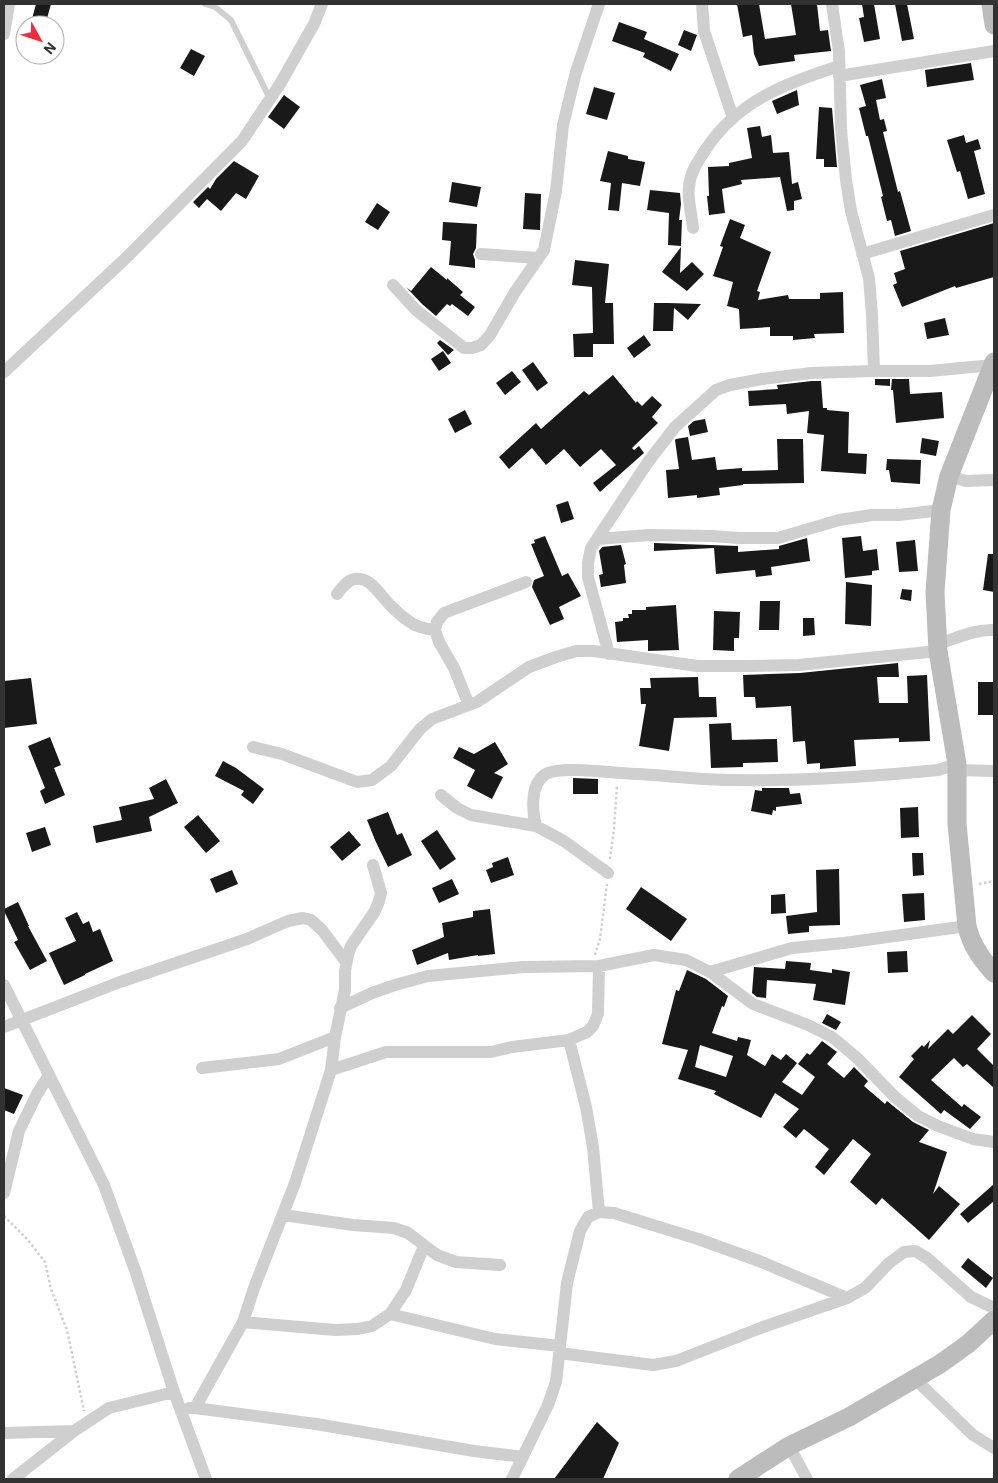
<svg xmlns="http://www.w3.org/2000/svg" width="998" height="1483" font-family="Roboto,sans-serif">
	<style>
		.building { fill: #191919; fill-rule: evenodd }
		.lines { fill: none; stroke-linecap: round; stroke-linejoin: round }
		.path { stroke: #cfcfcf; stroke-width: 2.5; stroke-dasharray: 2.5 2.5; stroke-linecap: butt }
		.lane { stroke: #cfcfcf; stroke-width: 6 }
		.street { stroke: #cfcfcf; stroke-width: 12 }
		.secondary { stroke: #bcbcbc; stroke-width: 19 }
	</style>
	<rect width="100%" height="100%" fill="#fff"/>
	<path class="building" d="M36,4H51L46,22L32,19Z
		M737,4H759L765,39L796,35L791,4H817L820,31L828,30L831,51L794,55L795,61L759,66L754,54L752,35L743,37Z
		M862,4H874L880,39L864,42L859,18L864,17Z
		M895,4H907L914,39L902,41Z
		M619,22L647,32L644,39L679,54L671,71L643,57L645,53L612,41Z
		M684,30L697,35L691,51L678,45Z
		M191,49L205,56L194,76L180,68Z
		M971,63L974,80L927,87L925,70Z
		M882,79L886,98L876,100L880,120L884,119L887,131L883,132L898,192L900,191L911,231L895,236L891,220L887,221L881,197L883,196L868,136H866L859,108L866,106L860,85Z
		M594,87L615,93L607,120L586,114Z
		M797,90L799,105L777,114L772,101Z
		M284,95L300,107L284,129L268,117Z
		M819,107L832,108L837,167H824V159H816Z
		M760,126L762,137L771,135L773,153L789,152L792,184L798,182L802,199L794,201V210L787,211L780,177L741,180L742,184L722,189L725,213L709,215L707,196H709L708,167L729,166V163L752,158L747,128Z
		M964,135L966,143L978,139L981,149L974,151L985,194L968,199L960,171L957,172L947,140Z
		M608,151L628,156V159L645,162L640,186L622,183L619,211L608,210L611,183L600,181Z
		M234,161L259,176L246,199L236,193L221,211L207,199L199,208L193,202L208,187L210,189L216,179Z
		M452,182L481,187L477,207L449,202Z
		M650,190L680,193L681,204L679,220H682L681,246L668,245L669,213L647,210Z
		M525,193L541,194L540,230L523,229Z
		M377,203L390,212L378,230L365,222Z
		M730,219L745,225L740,238L771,252L757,291L760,292L758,300L788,295L789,299H820V293L843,292L844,333L814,334L815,338L793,340V336H770V327L740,329L739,309L727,306L733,282L713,276L723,247L720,246Z
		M443,222L477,224L476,248L473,254L475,260V268L449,265L451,241L442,240Z
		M994,223V277L956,288L955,286L902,307L893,285L897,283L894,273L905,269L900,251Z
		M681,247L680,273L692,262L704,274L687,291L662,272Z
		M575,260L609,264L605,303H613L614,344H593V357H574L573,334L593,333L592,287L572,285Z
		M431,267L447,280V278L463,292L460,295L475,307L468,316L452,304L450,306L447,304L436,316L422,304L406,287L411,291Z
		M654,303H668L701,304L688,320L674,308L673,331H653Z
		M945,318L949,335L927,339L924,323Z
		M644,335L651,345L634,358L627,348Z
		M440,340L454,350L448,355L437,343Z
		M443,351L451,363L439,371L431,359Z
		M533,362L548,383L537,391L522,370Z
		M512,371L521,382L505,395L496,383Z
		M613,375L636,403L637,401L642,406L652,396L662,405L652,417L658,423L632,448L634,450L639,446L644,453L600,492L593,483L616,465L601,449L580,467L564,449L546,465L532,448L509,469L499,457L536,423L541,429L584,391L589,395Z
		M875,379H890V386L875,385Z
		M892,379H909L910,394L942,392L944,418L896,423L893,390H891Z
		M812,381H821L823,408H827V410L849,412L848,453L867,454L866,474L821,471L824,435L807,433L809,411L787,414L786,404L749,406L748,391L778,389L777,385Z
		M465,410L472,424L455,433L448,419Z
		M705,419L708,432L690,436L688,426L694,421Z
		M688,437L692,460L715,457L717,470L742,468V471L778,470L777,439H803L804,483L743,484V485L719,488L720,495L697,498V495L668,498L666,470L679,469L675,440L676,439Z
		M922,438L939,441L936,456L920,453Z
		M887,459L921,460L920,484L891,482L889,470H886Z
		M568,501L574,519L561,523L556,505Z
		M545,536L562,576L568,573L581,596L559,607L564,619L550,625L532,587L534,580L544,576L531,544L535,543L534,540Z
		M861,536L863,551L877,549L879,570L872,571V575L845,578L842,538Z
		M807,538L810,561L771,567L772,575L756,577L755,570L716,574L714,548L654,551V543L738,546V552L779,549V546Z
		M915,540L918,571L899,572L896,542Z
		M621,545L626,564L624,565L626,583L601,587L599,575L603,574L599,551L602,547Z
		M988,554H994V592L983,590Z
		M846,582L872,585L871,626L845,624Z
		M902,589L912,590L911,601L900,599Z
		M760,601H780L779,630H759Z
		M676,605L679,650L648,651V640L617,642L615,622L623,621V618H629L628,614H632V610H646V607Z
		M714,611L740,612L739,638H734V651L713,650Z
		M803,618H814L815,635L803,636Z
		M898,663L899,677H877L879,703H908L907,676L927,675L930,741L899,742V738L854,740L856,766L820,769V763L807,764L805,741L793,742L791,706L756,708L755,697H744L743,675L800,673Z
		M698,677L699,697H716L717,717L674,718L669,751L639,746L646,704H641L640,688H651L650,678Z
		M31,678L37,724L4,728V681Z
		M978,682H994V715H978Z
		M731,723L732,740L777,739L778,762L743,763V767L711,768L709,724Z
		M50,737L61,765L54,768L65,795L45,804L40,791L45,788L28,746Z
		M495,742L508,764L494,773L503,777L492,799L467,786L475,770L453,758L459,747L474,754Z
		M223,761L236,768L264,789L253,804L241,795L244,791L215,776Z
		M573,778L598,779V794H573Z
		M166,779L178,803L149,817L152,831L96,843L93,826L122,820L119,807L154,799L149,788Z
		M762,788H789L790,794L800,793L802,804L776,807V811L773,810L772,815L751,811L755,790L762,791Z
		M918,807L919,837L901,838L900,808Z
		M388,812L397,835L402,833L412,855L388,867L375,840L367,820Z
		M198,815L220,841L206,853L184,827Z
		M45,827L51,845L32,852L26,833Z
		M437,830L456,859L440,870L421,841Z
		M349,831L361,845L342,861L330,847Z
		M912,853H923L924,875L913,876Z
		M508,857L514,875L491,883L486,870L493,867L492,863Z
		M839,869L840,925L809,926V932L788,934L786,916L817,912L816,870Z
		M232,870L238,884L216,893L210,879Z
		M452,879L459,894L439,903L432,888Z
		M641,887L687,919L671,941L626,909Z
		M924,893L925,920L904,922L902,894Z
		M785,894L786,913L771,914V895Z
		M18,902L29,926H28L47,961L30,970L14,942L18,940L4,911V909Z
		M490,909L495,954L478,956V955L449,960L448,953L417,965L412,950L444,937L442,923L473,917V911Z
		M77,912L83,924L89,921L93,932L100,929L113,961L85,974V975L64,985L49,953L76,941L65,918Z
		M907,951L908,972L888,973L887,952Z
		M786,961L811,963L810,970L832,973V969L850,972L845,1005L813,1000L816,984L767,980L766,998L757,997L752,993L754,967L785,969Z
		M687,970L706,979L728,996L724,1007L722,1006L712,1033L737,1041L738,1037L751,1040L747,1055L765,1066L772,1054L781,1060L786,1054L797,1063L782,1082L802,1095L815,1077L798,1064L807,1053L810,1055L822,1041L837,1052L827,1064L844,1078L854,1067L868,1081L864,1086L885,1104L887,1101L913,1122L929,1130L919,1142L947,1152L933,1194L939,1186L960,1204L929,1240L882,1198L876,1205L850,1182L871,1154L853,1139L824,1175L815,1167L829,1149L804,1129L796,1138L783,1127L799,1109L775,1093L761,1118L714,1094L716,1091L678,1079L688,1050L662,1044L676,990L679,991ZM700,1045L733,1056L726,1077L695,1067Z
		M827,1014L841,1022L836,1030L822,1023Z
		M972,1015L991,1034L977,1049L994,1066V1088L967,1064L963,1067L954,1058L931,1080L962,1107L964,1104L981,1117L970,1129L944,1110L941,1114L899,1077L914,1059L911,1056L922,1045L924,1047L930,1040L928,1049L948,1029L953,1034Z
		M4,1088L23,1095L14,1114L4,1110Z
		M994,1184V1201L968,1223L960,1214Z
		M968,1258L993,1278L986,1288L961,1267Z
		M597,1422L619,1443L603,1479H554Z"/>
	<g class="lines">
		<path class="path" d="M610,859L614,829L617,785
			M979,884L994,881
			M595,955L600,939L607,884
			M4,1216L28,1240L45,1262L51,1289L67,1330L84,1411"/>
		<path class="lane" d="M205,4L215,7L231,20L270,99"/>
		<path class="street" d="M702,4L704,31L733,118
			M832,4L839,52L841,129L846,180L851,211L869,278L872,315L874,371
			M4,34L9,4
			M839,76L994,51
			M693,228C692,217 687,197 689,187C690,173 697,163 704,152C736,101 785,84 839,66
			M481,254L538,258
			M862,254L994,215
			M393,285L416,310L464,348H472L481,345L490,335L515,292L544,250L556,191L563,125L576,72L599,4
			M4,372L127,257L242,141L280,84L314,24L322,4
			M949,476L966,481L994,480
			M597,539L649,535L712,536L739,538H778L839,520L872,515H899L941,510
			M337,594C342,588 347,580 355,579C371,576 381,597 391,606C397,612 405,619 413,624C420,628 427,629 435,630
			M937,644C955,639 975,629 994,630
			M609,654L588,577V563L591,548L648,462L675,427L716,390L730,385L762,379L811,373L874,371H930L993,365
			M469,705L454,668L439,642L435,630L437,622L444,613L526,582
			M253,747L282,754L357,782L372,780L391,766L420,729L432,719L477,702L529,667L556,657L576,651H594L697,666H747L799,665L938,651
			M956,770L994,771
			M441,795L457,808L471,815L536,826L564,841L608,873
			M536,826C532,811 530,783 546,774C561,765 620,774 640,774C671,776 703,780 734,780C802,781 871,777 938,770L957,764
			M710,972L792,948L844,943L967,926
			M4,985L104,1185L135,1270L174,1392L206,1479
			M340,1008L372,993L395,985L428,976L524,967L599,966L654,955L686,960L710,972L753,1004L808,1025L832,1037L856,1057L896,1098L918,1116L938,1126L973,1139L994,1142
			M4,1027L120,982L247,939L288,921L303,918L311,920L322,930L346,962
			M569,1040L586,1107L593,1147L599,1212
			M202,1068L279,1059L335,1037
			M331,1070L386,1052H491L512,1047L569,1040L587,1032L593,1026L598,1014L599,966
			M4,1193L19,1131L37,1094L49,1075
			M283,1215L353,1225L394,1228L408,1233L437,1255L456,1262L500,1265
			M390,1314L495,1339L560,1346
			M243,1322L335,1330L358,1329L372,1326L390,1314L406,1290L424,1246
			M559,1353L653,1365L676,1361L763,1327L847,1298L865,1288L889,1263L904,1252L915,1251L927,1258L971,1297L994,1308
			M915,1379L973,1435L994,1448
			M189,1408H195L316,1424L474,1451L523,1457
			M195,1408L243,1322L254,1288L295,1183L331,1070L335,1037L345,990V971L348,955L351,946L375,911L379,901L381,893L373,865
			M4,1433L74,1431
			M789,1446L807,1479
			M13,1479L74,1431L109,1408L174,1392
			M512,1479L548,1405L556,1382L567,1283L580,1231L588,1217L599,1212L614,1213L698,1239L759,1261L847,1298"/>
		<path class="secondary" d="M991,4L994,25
			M994,362L949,476L941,510L935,592L938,651L957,764V824L967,926C971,945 981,959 994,973
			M738,1479L789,1446L849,1417L940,1364L968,1344L994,1320"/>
	</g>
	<rect width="998" height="1483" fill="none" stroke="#323232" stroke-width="10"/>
	<g transform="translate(40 40) rotate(130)"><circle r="24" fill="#ffffff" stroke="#adadad"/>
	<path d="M0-4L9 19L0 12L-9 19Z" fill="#f22a3a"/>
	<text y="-8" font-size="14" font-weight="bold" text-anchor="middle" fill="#323232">N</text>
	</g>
</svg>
